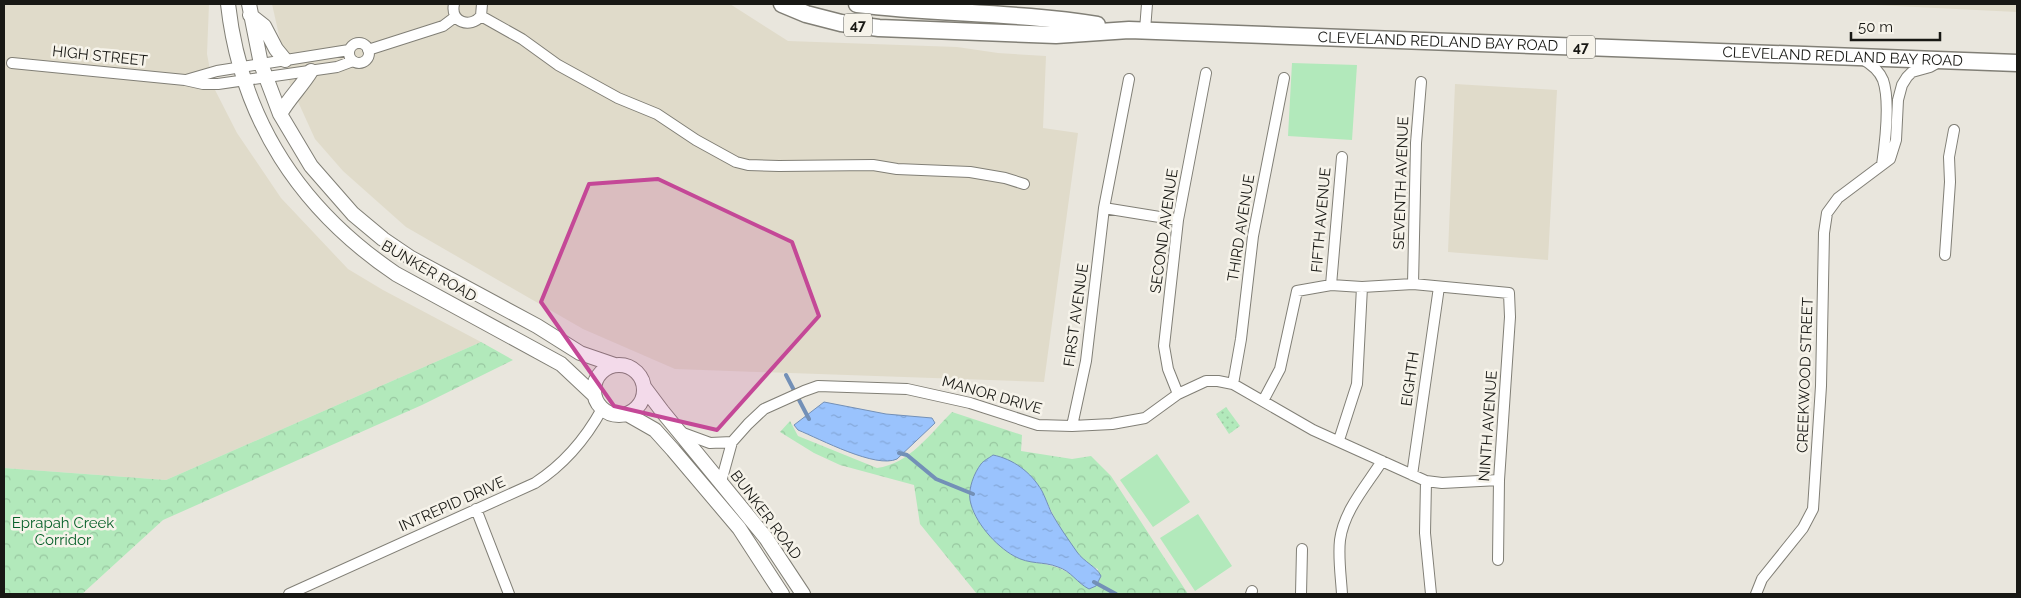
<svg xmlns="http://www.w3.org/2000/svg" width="2021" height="598" font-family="Raleway,sans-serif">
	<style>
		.built { fill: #e0dbca }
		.green { fill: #b2e9bb }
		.forest { fill: url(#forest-crowns); fill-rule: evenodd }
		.park { fill: url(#park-dots) }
		.water { fill: url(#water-ripples); stroke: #7390b7 }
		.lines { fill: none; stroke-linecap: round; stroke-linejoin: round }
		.stream { stroke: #7390b7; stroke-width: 4 }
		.minor-casing { stroke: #817f76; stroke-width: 12 }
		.secondary-casing { stroke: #817f76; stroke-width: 16 }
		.trunk-casing { stroke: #817f76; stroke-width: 19 }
		.minor { stroke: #fff; stroke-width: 10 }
		.secondary { stroke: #fff; stroke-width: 14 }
		.trunk { stroke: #fff; stroke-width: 16 }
		.marked { fill: #c44897; fill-opacity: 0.2; stroke: #c44897; stroke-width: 4; stroke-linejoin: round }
		.labels { text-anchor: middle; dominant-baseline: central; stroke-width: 5; stroke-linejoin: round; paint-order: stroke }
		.shield { fill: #f6f3ea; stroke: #5b5a54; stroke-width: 1 }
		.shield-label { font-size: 14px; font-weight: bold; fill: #181814 }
		.street-label { font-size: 15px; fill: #181814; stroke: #f6f3ea }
		.park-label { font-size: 15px; fill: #08612a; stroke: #f6f3ea }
	</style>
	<defs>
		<pattern id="forest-crowns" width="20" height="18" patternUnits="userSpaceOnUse" patternTransform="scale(1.25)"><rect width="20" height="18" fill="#b2e9bb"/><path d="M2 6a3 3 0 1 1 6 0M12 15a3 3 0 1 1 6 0" fill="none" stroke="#98c7a0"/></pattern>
		<pattern id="park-dots" width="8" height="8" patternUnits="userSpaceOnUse" patternTransform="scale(1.25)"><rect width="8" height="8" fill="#b2e9bb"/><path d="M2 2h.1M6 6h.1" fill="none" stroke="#98c7a0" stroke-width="1.8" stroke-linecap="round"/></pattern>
		<pattern id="water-ripples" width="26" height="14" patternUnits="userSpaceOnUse" patternTransform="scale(1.25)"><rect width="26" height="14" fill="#9ac3fd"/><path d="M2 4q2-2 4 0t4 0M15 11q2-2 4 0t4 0" fill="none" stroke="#84a7d8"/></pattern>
	</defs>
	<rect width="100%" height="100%" fill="#e9e6dd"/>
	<path class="built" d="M4,4H209L207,54L213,86L237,133L281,198L348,269L383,290L481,342L166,480L4,468Z
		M272,4H730L788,41L957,47L998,53L1046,56L1043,128L1078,133L1044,382L675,369L583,329L406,227L343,171L315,139L290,84Z
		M1855,4H2017V12Z
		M1455,84L1557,90L1548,260L1448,252Z"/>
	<path class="green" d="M1292,63L1357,65L1352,140L1288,136Z
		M1157,454L1190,502L1153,527L1120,480Z
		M1198,514L1232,566L1195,591L1160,538Z"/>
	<path class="forest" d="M481,342L513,360L422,405L163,520L82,594H4V468L166,480Z
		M952,412L1022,435L1021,451L1072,459L1091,456L1111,476L1188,594H977L920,524L914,485L840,465L814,453L780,432L790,421L798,436L877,468C909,464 930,434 952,412ZM1041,489C1052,514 1073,559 1098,569L1099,581L1096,586L1082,585C1062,561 1041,567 1014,556C1001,550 989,534 980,523Z"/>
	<path class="park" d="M1226,407L1240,426L1229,434L1216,414Z"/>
	<path class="water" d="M824,402L886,414L932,418L935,423L897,459C876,469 820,439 798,430L794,425Z
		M993,455C1013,459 1031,472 1042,491C1045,497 1048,505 1051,512C1058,525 1068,539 1077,552C1084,562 1097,567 1101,576L1096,586L1089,589C1077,583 1071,571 1058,567C1043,561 1030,565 1014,556C996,546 974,522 970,500C968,489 974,473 981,464C983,461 989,458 993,455Z"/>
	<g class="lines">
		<path class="stream" d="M786,375L809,419
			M899,453L907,455L936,479L973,494
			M1094,582L1116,594"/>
		<g class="minor-casing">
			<path id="minor" d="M454,4C450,22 470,29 481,16L482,4
				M481,16L522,39L558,65L618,98L657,114L696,140L736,162L748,165L779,166L873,165L897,169L970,172L1005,178L1024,184
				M1145,30L1147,4
				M349 53a10 10 0 1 1 20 0a10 10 0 1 1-20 0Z
				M368,50L443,26L455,17
				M1862,59C1871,64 1879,70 1883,80C1890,100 1885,144 1882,165
				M12,63L185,80L203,84H218L337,67L353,61
				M186,80L217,71L349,50
				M1104,208L1178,220
				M1945,255L1950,182L1949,157L1954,130
				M1413,284L1416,143L1421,82
				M1331,285L1342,157
				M1233,384L1241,339L1253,236L1284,78
				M1178,394L1168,369L1164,346L1178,220L1206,73
				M1263,401L1280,369L1297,291L1331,285L1362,287L1413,284L1509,293L1510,317L1499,480L1498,560
				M1072,426L1086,361L1104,208L1129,79
				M680,432L710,443L732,442
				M1339,440L1357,384L1362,287
				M1412,475L1439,287
				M1426,481L1425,533L1431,594
				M721,482L732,442L748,424L764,409L804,391L818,386L907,389L970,403L1038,425L1072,426L1112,424L1145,418L1178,394L1206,381H1218L1233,384L1313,430L1426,481L1442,483L1499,480
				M476,509L509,594
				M289,594L535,483C563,465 586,438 602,409
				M1251,594L1252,591
				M1301,594L1302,549
				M1342,594C1341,577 1338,557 1340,540C1344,510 1367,485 1382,461
				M1756,594L1762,579L1803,528L1813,509L1821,386L1824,233L1827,213L1838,198L1890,159L1896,140L1898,100L1902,85L1907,77L1912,72L1930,67L1939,62"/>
		</g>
		<g class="secondary-casing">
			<path id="secondary" d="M228,4C241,119 300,209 396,274L561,364L594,395
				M249,4L261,64L280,114L311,166L353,214L383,239L411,258L537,326L580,353L615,365
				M250,15L264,26L276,49L285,60
				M280,114C289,98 302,86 311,71
				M594 390a25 25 0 1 1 50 0a25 25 0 1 1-50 0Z
				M644,387L662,411L766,538L803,594
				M627,414L655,430L673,450L739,528L782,594"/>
		</g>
		<g class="trunk-casing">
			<g id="trunk">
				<path id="s1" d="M782,4L806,14L841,23L879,28L1056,35L1129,30L2017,63"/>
				<path d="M857,4C937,14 1017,12 1097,25"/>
			</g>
		</g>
		<use href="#minor" class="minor"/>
		<use href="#secondary" class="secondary"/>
		<use href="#trunk" class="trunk"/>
	</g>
	<path class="marked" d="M658,179L792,242L819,316L717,430L614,406L541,302L589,184Z"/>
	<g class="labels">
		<g class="shield">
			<rect x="844" y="13.5" width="28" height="23" rx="4"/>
			<rect x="1567" y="35.5" width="28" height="23" rx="4"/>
		</g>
		<g class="shield-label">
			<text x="858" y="25">47</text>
			<text x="1581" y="47">47</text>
		</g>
		<g class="street-label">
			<text stroke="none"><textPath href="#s1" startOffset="660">CLEVELAND REDLAND BAY ROAD</textPath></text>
			<text transform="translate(100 56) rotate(6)">HIGH STREET</text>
			<text stroke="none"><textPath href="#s1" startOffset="1065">CLEVELAND REDLAND BAY ROAD</textPath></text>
			<text transform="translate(1401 183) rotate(-88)">SEVENTH AVENUE</text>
			<text transform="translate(1321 220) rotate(-85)">FIFTH AVENUE</text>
			<text transform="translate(1241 228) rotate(-81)">THIRD AVENUE</text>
			<text transform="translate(1164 231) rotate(-82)">SECOND AVENUE</text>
			<text transform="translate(429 271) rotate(30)">BUNKER ROAD</text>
			<text transform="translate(1076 315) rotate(-82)">FIRST AVENUE</text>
			<text transform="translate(1805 375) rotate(-88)">CREEKWOOD STREET</text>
			<text transform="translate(1410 379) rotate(-82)">EIGHTH</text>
			<text transform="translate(992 395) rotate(16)">MANOR DRIVE</text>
			<text transform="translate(1488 426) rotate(-86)">NINTH AVENUE</text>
			<text transform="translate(452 504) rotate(-24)">INTREPID DRIVE</text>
			<text transform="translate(766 515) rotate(53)">BUNKER ROAD</text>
		</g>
		<g class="park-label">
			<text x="63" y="523">Eprapah Creek<tspan x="63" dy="17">Corridor</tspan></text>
		</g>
	</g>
	<rect width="2021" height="598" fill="none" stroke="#181814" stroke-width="10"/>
	<path d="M1851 32v8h89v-8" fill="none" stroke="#181814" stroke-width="2.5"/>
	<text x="1858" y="32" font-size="15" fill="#181814" stroke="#f6f3ea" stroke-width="4" paint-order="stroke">50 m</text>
</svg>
